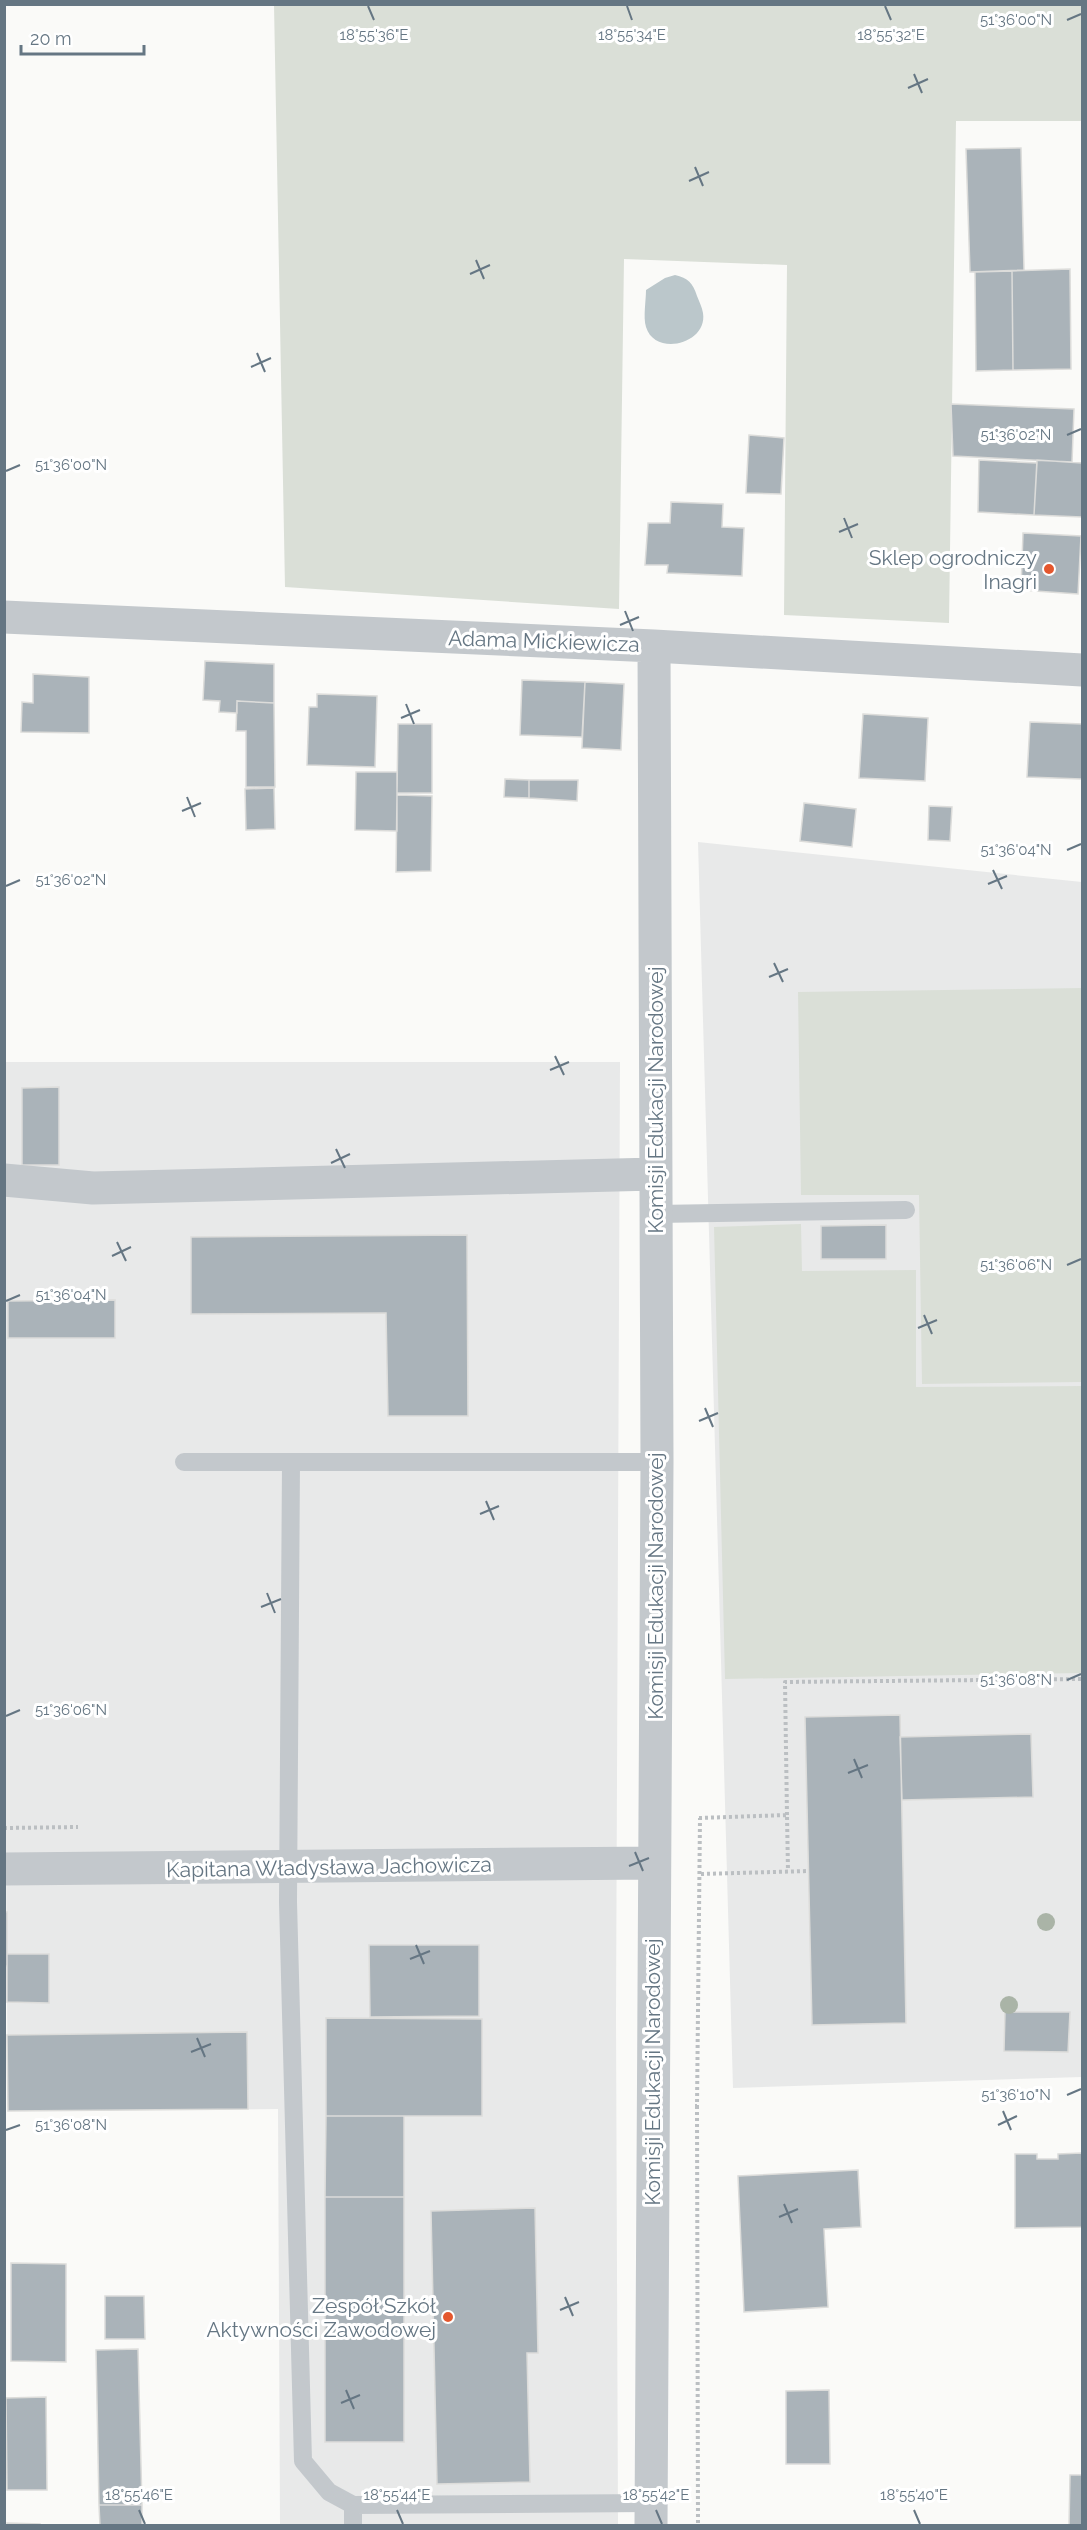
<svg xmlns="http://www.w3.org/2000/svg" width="1087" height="2530" font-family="Raleway,sans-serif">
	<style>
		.built { fill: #e8e9e9 }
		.green { fill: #dadfd7 }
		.water { fill: #bbc7cb }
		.building { fill: #aab3b9; stroke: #dcdcda; stroke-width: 1.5 }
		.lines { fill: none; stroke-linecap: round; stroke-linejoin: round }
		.path { stroke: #bbbfc2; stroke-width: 4; stroke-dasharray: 3 3; stroke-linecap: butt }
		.lane { stroke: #c3c8cc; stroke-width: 18 }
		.street { stroke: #c3c8cc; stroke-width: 33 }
		.tree { fill: #aab4a7 }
		.ticks { fill: none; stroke: #657683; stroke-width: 2 }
		.poi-dot { fill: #e4572e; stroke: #fff; stroke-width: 2 }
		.labels { text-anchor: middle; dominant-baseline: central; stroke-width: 6; stroke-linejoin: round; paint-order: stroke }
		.poi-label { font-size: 21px; fill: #657683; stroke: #fff; text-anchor: end }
		.street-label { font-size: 21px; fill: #657683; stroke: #fff }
		.ticks-label { font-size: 15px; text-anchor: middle; fill: #657683; stroke: #fff; stroke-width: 6; stroke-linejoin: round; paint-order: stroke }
	</style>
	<rect width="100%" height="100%" fill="#fafaf8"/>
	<path class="built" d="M698,842L1082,882V2077L733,2088Z
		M4,1062H620L616,2017L618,2525H280L278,2109L8,2111L4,1637Z"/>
	<path class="green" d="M274,5H1082V121H956L949,623L784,615L787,265L624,259L619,609L285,587Z
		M1082,988V1382L922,1384L919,1195H801L798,992Z
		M801,1224L802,1271L916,1270V1387L1082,1386V1673L725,1679L714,1227Z"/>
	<path class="water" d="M675,275C688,278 693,283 697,296C699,301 702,307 703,313C708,344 655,357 646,327C643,317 646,301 646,290L665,278Z"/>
	<path class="building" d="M1021,148L1024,270L970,272L966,149Z
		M1070,269L1071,369L1013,370L1012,271Z
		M1012,271L1013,370L976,371L975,272Z
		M951,404L1074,409L1072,462L953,456Z
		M749,435L784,438L781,494L746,493Z
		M979,460L1037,463L1034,515L978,512Z
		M1037,460L1082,463V517L1034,515Z
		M671,502L723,504L722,527L744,528L742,576L667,573L668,565H645L648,523H670Z
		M1023,533L1081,536L1078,594L1021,590Z
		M205,661L274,664V703L237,701V713L219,712L220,701L203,700Z
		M33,674L89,677V733L21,732L22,702L33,703Z
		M522,680L585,682L582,737L520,735Z
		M585,682L624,684L621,750L582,748Z
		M317,694L377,696L375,767L307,765L309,707H317Z
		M237,701L274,703L275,787H246V731H236Z
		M863,714L928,718L925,781L859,778Z
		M1030,722L1082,724V779L1027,777Z
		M398,724H432V793H397Z
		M356,772H397V831L355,830Z
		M505,779L529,780V798L504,797Z
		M529,780H578L577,801L529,798Z
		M274,788L275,829L246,830L245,789Z
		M397,795L432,796L431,871L396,872Z
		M804,803L856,809L852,847L800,841Z
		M929,806L952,807L950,841L928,840Z
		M59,1087V1165H22V1088Z
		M886,1225V1259H821V1226Z
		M467,1235L468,1416H388L386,1313L191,1314V1237Z
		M115,1300V1338H8V1301Z
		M900,1715L906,2023L812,2025L805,1717Z
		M1031,1734L1033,1797L902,1800L900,1737Z
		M4,1912H7V1966H4Z
		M369,1945H479V2016L370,2017Z
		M7,1954H49V2003L7,2002Z
		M1005,2012H1070L1068,2052L1004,2051Z
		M326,2018L482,2019V2116H326Z
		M247,2032L248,2109L8,2111L7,2035Z
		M326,2116H404V2197H325Z
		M1082,2153V2227L1015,2228V2154H1037V2159H1058V2154Z
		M858,2170L861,2227L824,2229L828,2307L744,2312L738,2176Z
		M325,2197H404V2442H325Z
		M535,2208L538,2353H527L530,2482L437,2484L431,2211Z
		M11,2263L66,2264V2362L11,2361Z
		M105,2296H144L145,2339H105Z
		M138,2349L142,2505H99L96,2350Z
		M829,2390L830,2464H786V2391Z
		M46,2397L47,2490H7L6,2398Z
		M1070,2475H1082V2526H1069Z
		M99,2505H142V2526H100Z
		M7,2523L40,2524V2526H7Z"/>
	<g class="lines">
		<path class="path" d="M787,1815L785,1682L1082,1679
			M699,1818L787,1815L788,1871
			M4,1828L78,1827
			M701,1874L808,1871
			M695,2106H697L700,1818
			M697,2106L698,2526"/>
		<path class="lane" d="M656,1214L906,1210
			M184,1462H657
			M291,1463L288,1902L303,2461L329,2492L353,2505V2526
			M353,2505L651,2503"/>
		<path class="street" d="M4,617L654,646L1082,670
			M4,1180L93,1188L655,1174
			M4,1869L653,1863
			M651,2526L657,1462L654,646"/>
	</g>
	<g class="tree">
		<circle cx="1046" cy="1922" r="9"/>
		<circle cx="1009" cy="2005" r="9"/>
	</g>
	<path class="ticks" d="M368,6L374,20M627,6L632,20M885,6L891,20M1067,20L1081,14M914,74L922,93M908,88L928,79M695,167L703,186M689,181L709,172M476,260L484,279M470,274L490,265M257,353L265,372M251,367L271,358M1067,435L1081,429M6,471L20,465M844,518L852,538M839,532L858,524M625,611L633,631M620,625L639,617M406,704L414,724M401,718L420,710M187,797L195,817M182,811L201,803M1067,850L1081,844M993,870L1002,889M988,884L1007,876M6,886L20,880M774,963L783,982M769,977L788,969M555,1056L564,1075M550,1070L569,1062M336,1149L345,1168M331,1163L350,1154M117,1242L126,1261M112,1256L131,1247M1067,1265L1081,1259M6,1301L20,1295M924,1315L932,1334M918,1328L937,1320M705,1408L713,1427M699,1421L718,1413M486,1501L494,1520M480,1514L499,1506M267,1593L275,1613M261,1607L281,1599M1067,1680L1081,1674M6,1716L20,1710M854,1759L862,1778M848,1773L868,1765M635,1852L643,1871M629,1866L649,1858M416,1945L424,1964M410,1959L430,1951M197,2038L205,2057M191,2052L211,2044M1067,2095L1081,2089M1003,2111L1011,2130M998,2125L1017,2116M6,2130L20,2125M784,2204L792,2223M779,2217L798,2209M565,2297L573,2316M560,2310L579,2302M346,2390L354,2409M341,2403L360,2395M139,2510L145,2524M397,2510L403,2524M656,2510L662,2524M914,2510L920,2524"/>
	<g class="poi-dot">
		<circle cx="1049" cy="569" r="6"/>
		<circle cx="448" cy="2317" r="6"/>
	</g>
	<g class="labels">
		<g class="poi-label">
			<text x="1037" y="557">Sklep ogrodniczy<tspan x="1037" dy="24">Inagri</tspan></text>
			<text x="436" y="2305">Zespół Szkół<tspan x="436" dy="24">Aktywności Zawodowej</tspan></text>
		</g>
		<g class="street-label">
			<text transform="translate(544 641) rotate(2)">Adama Mickiewicza</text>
			<text transform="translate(655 1100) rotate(-90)">Komisji Edukacji Narodowej</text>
			<text transform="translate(655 1586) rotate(-90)">Komisji Edukacji Narodowej</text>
			<text transform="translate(329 1867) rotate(-1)">Kapitana Władysława Jachowicza</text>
			<text transform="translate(652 2072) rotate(-90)">Komisji Edukacji Narodowej</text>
		</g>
	</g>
	<g class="ticks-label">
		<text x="1016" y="25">51°36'00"N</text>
		<text x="374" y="40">18°55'36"E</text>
		<text x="632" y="40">18°55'34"E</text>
		<text x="891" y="40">18°55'32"E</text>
		<text x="1016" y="440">51°36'02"N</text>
		<text x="71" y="470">51°36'00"N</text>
		<text x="1016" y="855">51°36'04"N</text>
		<text x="71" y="885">51°36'02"N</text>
		<text x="1016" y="1270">51°36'06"N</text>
		<text x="71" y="1300">51°36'04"N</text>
		<text x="1016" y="1685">51°36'08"N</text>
		<text x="71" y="1715">51°36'06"N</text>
		<text x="1016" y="2100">51°36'10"N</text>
		<text x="71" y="2130">51°36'08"N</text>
		<text x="139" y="2500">18°55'46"E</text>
		<text x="397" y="2500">18°55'44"E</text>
		<text x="656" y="2500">18°55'42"E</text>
		<text x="914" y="2500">18°55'40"E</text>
	</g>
	<rect width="1087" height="2530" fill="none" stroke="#657683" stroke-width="12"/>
	<path d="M21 45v9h123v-9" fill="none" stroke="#657683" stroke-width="3"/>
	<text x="30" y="45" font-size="18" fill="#657683" stroke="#ffffff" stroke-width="4.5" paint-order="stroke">20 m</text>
</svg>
